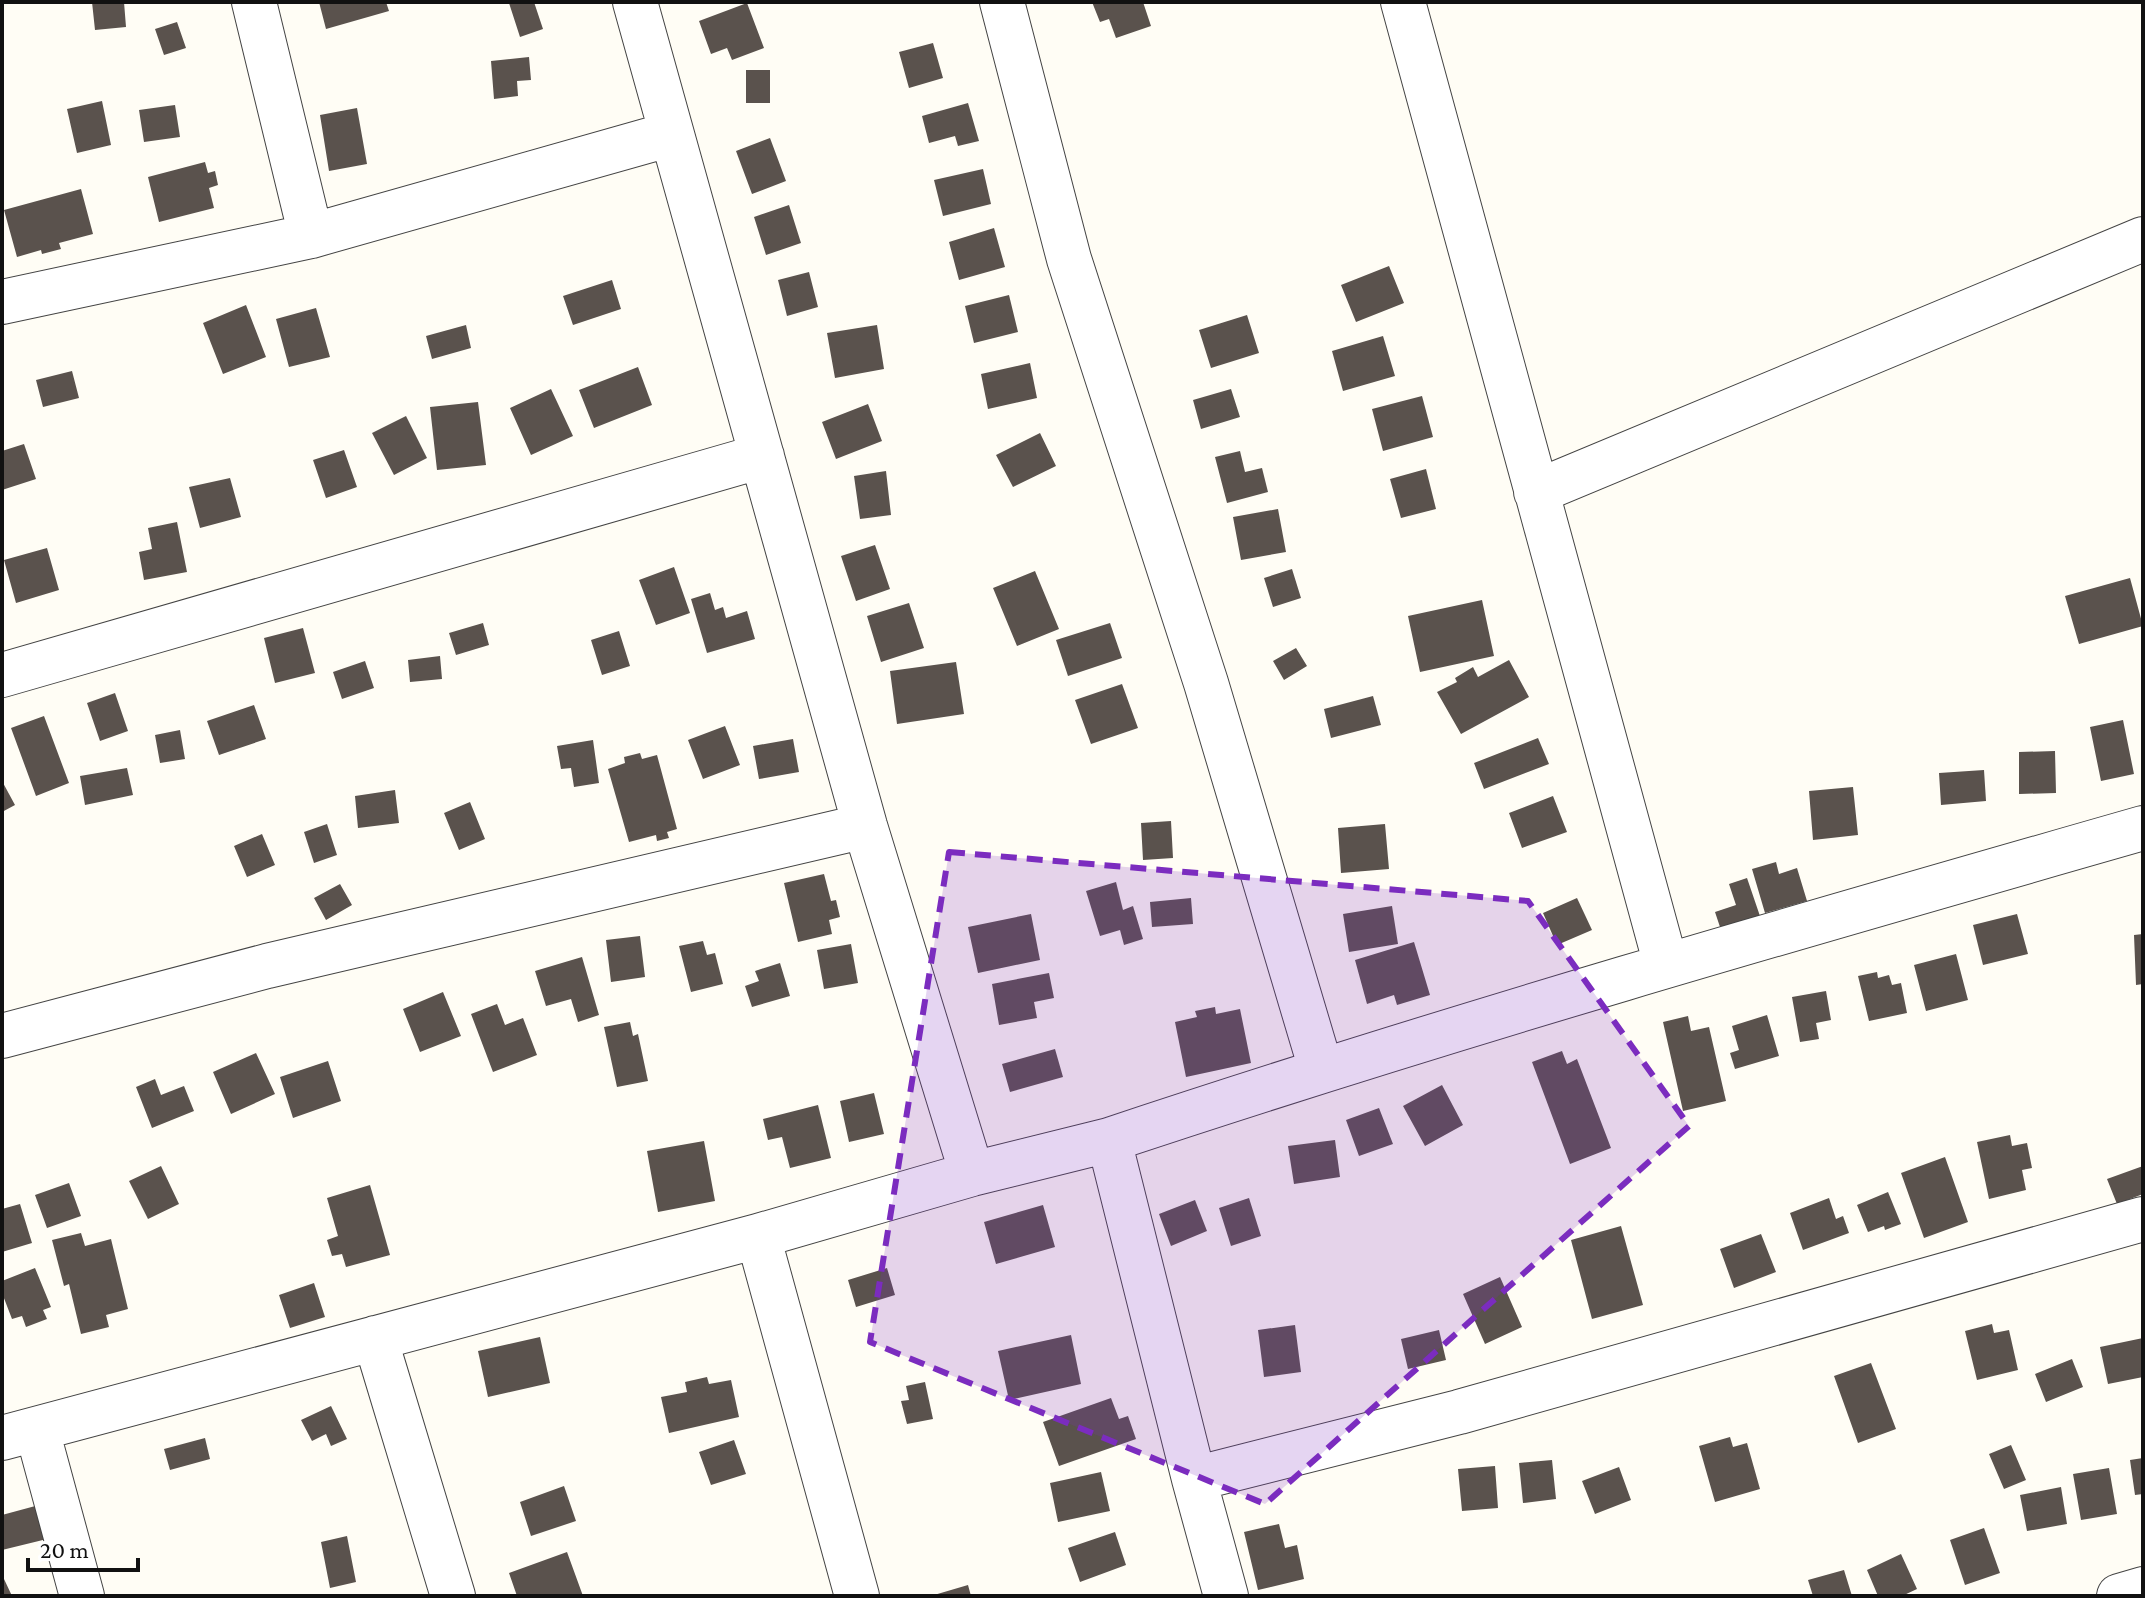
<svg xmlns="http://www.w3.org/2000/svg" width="2145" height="1598" font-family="'Crimson Pro',serif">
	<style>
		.building { fill: #5a524d }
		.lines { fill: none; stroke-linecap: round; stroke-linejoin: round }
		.minor-casing { stroke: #444; stroke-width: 46 }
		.minor { stroke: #fff; stroke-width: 44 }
		.marked { fill: #7b2cbf; fill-opacity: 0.2; stroke: #7b2cbf; stroke-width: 6; stroke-dasharray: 16 10; stroke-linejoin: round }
	</style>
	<rect width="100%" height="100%" fill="#fffdf5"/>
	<path class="building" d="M92,2H124L126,27L95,30Z
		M319,2H386L389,11L326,29Z
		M514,2H534L543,29L520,37L509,3Z
		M1092,2H1143L1151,26L1116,38L1109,19L1100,22Z
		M747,3L764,48L732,60L727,48L711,54L699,21Z
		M177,22L186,48L164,55L155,29Z
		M933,43L943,78L909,88L899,52Z
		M529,57L531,80L517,81L518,96L494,99L491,61Z
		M746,70H770V103H746Z
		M102,101L111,145L77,153L67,109Z
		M968,103L979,141L958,146L955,136L929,143L922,116Z
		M175,105L180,137L144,142L139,110Z
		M357,108L367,164L329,171L320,115Z
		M770,138L786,181L752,194L736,151Z
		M205,162L208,173L215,171L218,185L209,188L214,208L159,222L148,177Z
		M983,169L991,204L943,216L934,180Z
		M81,189L93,234L59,243L61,249L42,254L41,250L17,257L4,210Z
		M789,205L801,243L766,255L754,217Z
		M994,228L1005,267L959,280L949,242Z
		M1389,266L1404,303L1356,322L1341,285Z
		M809,272L818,307L787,316L778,280Z
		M612,280L621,309L573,325L563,296Z
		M1009,295L1018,332L974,343L965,306Z
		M246,305L266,357L223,374L203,323Z
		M316,308L330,357L289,367L276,319Z
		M1247,315L1259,353L1211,368L1199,330Z
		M466,325L471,348L432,359L426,336Z
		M877,325L884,369L835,378L827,333Z
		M1383,336L1395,376L1343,391L1332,351Z
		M1030,363L1037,398L988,409L981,374Z
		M638,367L652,405L594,428L579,390Z
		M72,371L79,398L43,407L36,380Z
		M551,389L573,436L531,455L510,408Z
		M1231,389L1240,417L1201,429L1193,400Z
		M1422,396L1433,437L1383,451L1372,409Z
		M478,402L486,465L437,470L430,407Z
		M868,404L882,441L836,459L822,422Z
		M406,416L427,458L394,475L372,433Z
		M1040,433L1056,466L1013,487L996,455Z
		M24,444L36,479L2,490V451Z
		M344,450L357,487L326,498L313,460Z
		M1240,451L1245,472L1262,468L1268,492L1227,503L1215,457Z
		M1426,469L1436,509L1401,518L1390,479Z
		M886,471L891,515L860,519L854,476Z
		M230,478L241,517L200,528L189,487Z
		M1278,509L1286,552L1241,560L1233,517Z
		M177,522L187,572L144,580L139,552L152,549L148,528Z
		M875,545L890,589L856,601L841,556Z
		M47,548L59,590L16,603L4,560Z
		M674,567L690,613L656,625L639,580Z
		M1292,569L1301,598L1273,607L1264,578Z
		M1035,571L1059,629L1017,646L993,588Z
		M2130,578L2143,626L2079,644L2065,596Z
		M710,593L715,610L723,607L726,618L747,611L755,639L707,653L691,599Z
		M1482,600L1494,656L1420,672L1408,616Z
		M909,603L924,648L881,662L867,616Z
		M483,623L489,645L456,655L449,633Z
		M1110,623L1122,658L1068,676L1056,640Z
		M303,628L315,673L275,683L264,638Z
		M619,631L630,666L602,675L591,640Z
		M1296,648L1307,666L1284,680L1273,661Z
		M440,656L442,679L410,682L408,660Z
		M1509,660L1529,697L1461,734L1437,692L1457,682L1455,678L1473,667L1478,677Z
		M365,661L374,688L342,699L333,672Z
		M956,662L964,714L897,724L890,671Z
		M1122,684L1138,728L1091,744L1075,700Z
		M115,693L128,731L100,741L87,703Z
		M1373,696L1381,725L1331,738L1324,709Z
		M254,705L266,739L219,755L207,721Z
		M44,716L69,783L36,796L11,728Z
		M2123,720L2134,774L2101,781L2090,727Z
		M725,726L740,765L703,779L688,740Z
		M180,730L185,759L160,763L155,735Z
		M1538,738L1549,764L1484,789L1474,763Z
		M793,739L799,772L759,779L753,746Z
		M593,740L599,783L574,787L571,768L561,769L557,746Z
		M2055,751L2056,793L2019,794V752Z
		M640,753L642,759L657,755L677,829L667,832L669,838L657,841L656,835L629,842L608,769L625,763L624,757Z
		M127,768L133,795L85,805L80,776Z
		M1984,770L1986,801L1941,805L1939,773Z
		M2,781L15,805L2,812Z
		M1853,787L1858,835L1813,840L1809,791Z
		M395,790L399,823L358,828L355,796Z
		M1553,796L1567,832L1522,848L1509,813Z
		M470,802L485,839L459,850L444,813Z
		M1171,821L1173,858L1143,860L1141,823Z
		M327,824L337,855L314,863L304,832Z
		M1385,824L1389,869L1341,873L1338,828Z
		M262,834L275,865L247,877L234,846Z
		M1776,862L1779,874L1797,868L1807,901L1765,913L1752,869Z
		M824,874L831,901L836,900L840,917L829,920L832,934L798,942L784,883Z
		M1747,878L1762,922L1723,936L1715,912L1736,905L1729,884Z
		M1116,882L1123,910L1133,906L1143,939L1124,945L1120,930L1100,936L1086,891Z
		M340,884L352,905L326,920L314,898Z
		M1191,898L1193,924L1152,927L1150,902Z
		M1577,898L1592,930L1557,945L1543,913Z
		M1392,906L1398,944L1349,952L1343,914Z
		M1031,914L1040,960L978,973L968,927Z
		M2017,914L2028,954L1983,965L1973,925Z
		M2143,934V984L2136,985L2134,935Z
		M640,936L645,977L611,982L606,940Z
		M703,941L707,955L715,953L723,984L691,992L679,946Z
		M1414,942L1430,995L1397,1005L1394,995L1367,1004L1355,960Z
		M851,944L858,983L824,989L817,950Z
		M1956,954L1968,1000L1926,1011L1914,965Z
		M582,957L599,1015L578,1022L571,999L546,1006L535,971Z
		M780,963L790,996L752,1007L745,986L759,981L755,971Z
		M1877,972L1878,978L1889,975L1892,985L1901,983L1907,1013L1869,1021L1858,976Z
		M1049,973L1054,998L1034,1002L1037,1018L999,1025L992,984Z
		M1826,991L1831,1020L1816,1023L1819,1039L1800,1042L1792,997Z
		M443,992L461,1036L420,1052L403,1009Z
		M497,1004L505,1025L523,1018L537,1055L493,1072L471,1014Z
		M1215,1007L1216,1014L1240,1009L1251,1063L1186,1077L1175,1022L1197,1017L1195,1011Z
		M1767,1015L1779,1056L1735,1069L1730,1053L1739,1050L1732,1026Z
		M1688,1016L1691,1031L1709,1027L1726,1101L1683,1111L1663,1022Z
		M630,1022L633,1036L638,1034L648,1081L617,1087L604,1027Z
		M1055,1049L1063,1077L1010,1092L1002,1064Z
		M1562,1051L1567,1064L1577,1059L1611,1148L1570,1164L1532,1062Z
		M256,1053L275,1094L231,1114L213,1072Z
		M328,1061L341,1101L293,1118L280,1077Z
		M155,1079L161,1095L184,1086L194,1111L152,1128L136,1087Z
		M1442,1085L1463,1125L1425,1146L1403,1106Z
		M874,1093L884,1134L849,1142L840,1101Z
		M818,1105L831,1158L790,1168L782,1137L768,1140L763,1119Z
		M1379,1108L1393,1144L1359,1156L1346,1120Z
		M2010,1135L2012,1146L2027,1143L2032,1168L2022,1170L2026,1190L1989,1199L1977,1142Z
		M1335,1140L1340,1177L1294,1184L1288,1146Z
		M704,1141L715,1201L658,1212L647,1151Z
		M1945,1157L1968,1222L1924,1238L1901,1173Z
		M161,1166L179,1204L148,1219L129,1181Z
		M2143,1166V1194L2117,1204L2107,1179Z
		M69,1183L81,1216L47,1228L35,1195Z
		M370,1185L390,1255L346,1267L342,1254L332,1256L327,1240L338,1236L327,1198Z
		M1888,1192L1901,1224L1885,1230L1884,1226L1868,1232L1857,1205Z
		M1249,1198L1261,1236L1231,1246L1219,1208Z
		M1829,1198L1836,1219L1843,1216L1849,1233L1803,1250L1790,1213Z
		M1195,1200L1207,1231L1171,1246L1159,1214Z
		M20,1204L32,1243L2,1252V1209Z
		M1043,1205L1055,1247L996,1264L984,1222Z
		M1621,1226L1643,1305L1592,1319L1571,1240Z
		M81,1233L85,1246L111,1239L128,1309L106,1315L109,1327L81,1334L69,1284L64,1286L52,1240Z
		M1761,1234L1776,1272L1734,1288L1720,1249Z
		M35,1268L51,1307L43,1310L47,1319L26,1327L22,1316L12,1319L2,1293V1281Z
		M887,1268L895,1295L856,1307L848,1280Z
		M1500,1277L1522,1327L1485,1344L1463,1294Z
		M314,1283L325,1317L290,1328L279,1295Z
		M1992,1324L1994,1333L2009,1330L2018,1370L1977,1380L1965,1331Z
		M1295,1325L1301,1372L1264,1377L1258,1330Z
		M1439,1330L1446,1360L1408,1369L1401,1339Z
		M1071,1335L1081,1384L1009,1400L998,1351Z
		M540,1337L550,1383L488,1397L478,1351Z
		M2143,1338V1377L2108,1384L2100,1347Z
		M2072,1359L2083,1387L2046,1402L2035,1374Z
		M1871,1363L1896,1429L1858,1443L1834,1376Z
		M707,1377L709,1384L731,1380L739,1417L669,1433L661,1397L687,1392L685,1382Z
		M925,1382L933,1419L907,1424L901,1401L909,1400L906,1386Z
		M1111,1398L1119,1419L1128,1416L1136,1439L1059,1466L1043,1422Z
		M331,1406L347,1439L331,1446L326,1434L312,1441L301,1420Z
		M1730,1437L1733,1447L1747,1443L1760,1489L1715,1502L1699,1446Z
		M205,1438L210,1459L170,1470L164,1449Z
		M734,1440L746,1474L711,1485L699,1452Z
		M2011,1445L2026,1480L2004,1489L1989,1454Z
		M2143,1458V1494L2135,1495L2130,1460Z
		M1552,1460L1556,1499L1523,1503L1519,1463Z
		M1495,1466L1498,1508L1462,1511L1458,1469Z
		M1619,1467L1631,1500L1595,1514L1582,1481Z
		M2109,1468L2117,1514L2081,1520L2073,1474Z
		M1101,1472L1110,1511L1058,1522L1050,1483Z
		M564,1486L576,1521L531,1536L520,1502Z
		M2061,1487L2067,1524L2027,1531L2020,1495Z
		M39,1505L47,1539L2,1550V1515Z
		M1279,1524L1285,1548L1297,1545L1304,1579L1258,1590L1244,1532Z
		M1984,1528L2000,1573L1965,1585L1950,1540Z
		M1115,1532L1126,1565L1080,1582L1068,1548Z
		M347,1536L356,1582L330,1588L321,1542Z
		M567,1552L583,1596H517L509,1573Z
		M1901,1554L1917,1589L1902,1596H1878L1867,1570Z
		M1844,1570L1852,1596H1813L1808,1580Z
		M4,1579L12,1596H2V1580Z
		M968,1585L971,1596H934V1595Z"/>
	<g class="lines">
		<g class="minor-casing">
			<path id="minor" d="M254,2L311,236
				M635,2L865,826L972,1174
				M1002,2L1069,259L1206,683L1321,1069
				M1403,2L1666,965
				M2,302L311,236L671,134
				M1536,492L2143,239
				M2,675L762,456
				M2,1036L267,966L865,826
				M758,1236L857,1596
				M375,1338L453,1596
				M37,1430L82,1596
				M2,1438L758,1236L972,1174L1109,1140
				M1194,1479L1459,1412L2143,1219
				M1226,1596L1194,1479L1109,1140C1451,1026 1797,927 2143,828
				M2119,1596L2143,1589"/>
		</g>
		<use href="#minor" class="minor"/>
	</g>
	<path class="marked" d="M949,852L1528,901L1689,1126L1265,1504L870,1342Z"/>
	<rect width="2145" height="1598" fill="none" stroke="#111111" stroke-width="8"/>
	<path d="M28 1558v12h110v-12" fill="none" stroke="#111111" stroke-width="4"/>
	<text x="40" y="1558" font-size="24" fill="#111111" stroke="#ffffff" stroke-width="6" paint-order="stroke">20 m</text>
</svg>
